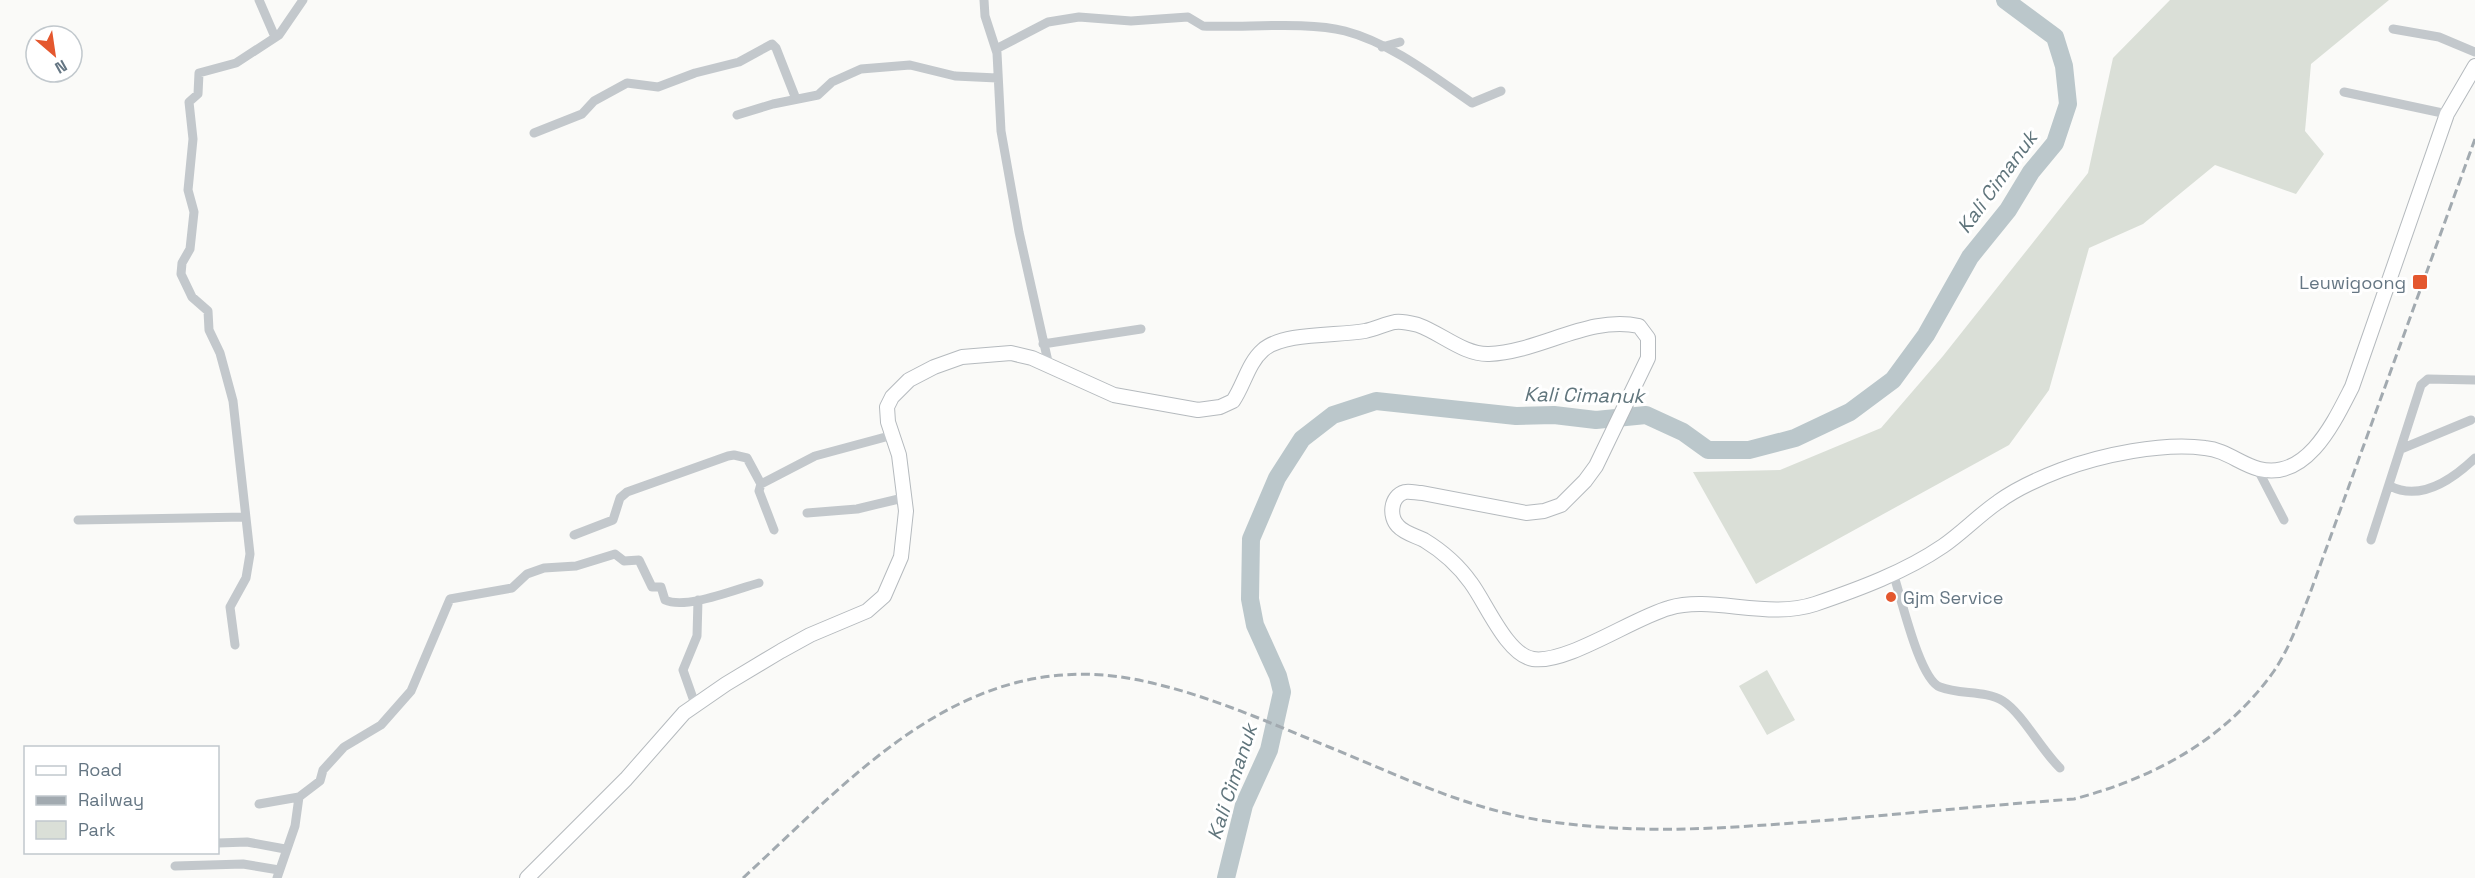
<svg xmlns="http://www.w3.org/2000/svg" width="2475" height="878" font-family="'Space Grotesk',sans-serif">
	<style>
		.green { fill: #dadfd7 }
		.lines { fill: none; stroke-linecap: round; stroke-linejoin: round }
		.river { stroke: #bbc7cb; stroke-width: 18 }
		.primary-casing { stroke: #b5babe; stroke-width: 16 }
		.minor { stroke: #c3c8cc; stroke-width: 9 }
		.primary { stroke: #fff; stroke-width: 14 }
		.rail { stroke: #a2aab0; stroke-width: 3; stroke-dasharray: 9 4.5; stroke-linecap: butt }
		.poi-dot { fill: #e4572e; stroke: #fff; stroke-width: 2 }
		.labels { text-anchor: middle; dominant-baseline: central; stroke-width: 6; stroke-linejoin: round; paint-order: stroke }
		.poi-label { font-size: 18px; fill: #657683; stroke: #fff; text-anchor: end }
		.water-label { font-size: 20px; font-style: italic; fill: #60757c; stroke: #fff }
	</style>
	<rect width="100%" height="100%" fill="#fafaf8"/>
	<path class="green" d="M2170,0H2389L2311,64L2305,131L2324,154L2296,194L2215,165L2143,224L2089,248L2049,390L2009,445L1756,584L1693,472L1780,470L1881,428L1943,356L2088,173L2113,58Z
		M1767,670L1795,720L1767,735L1739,686Z"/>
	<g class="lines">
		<path class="river" d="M1226,878L1244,805L1269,750L1282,692L1278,676L1255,625L1250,599L1251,539L1277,478L1302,439L1333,415L1376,401L1516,416L1554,415L1596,420L1646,415L1683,432L1708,450H1749L1795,438L1850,412L1893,380L1926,335L1970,257L2008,210L2031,172L2055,143L2068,104L2064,66L2055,37L2005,0"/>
		<g class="primary-casing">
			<path id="primary" d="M527,878L626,779L684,713L726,684L781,651L810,635L867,611L884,596L901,557L906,511L899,455L888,422L887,407L892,397L909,380L934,367L962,357L1011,353L1032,358L1114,395L1198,410L1220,407L1233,401C1244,385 1248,363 1263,350C1283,332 1338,336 1365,331C1375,329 1385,324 1395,322C1403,321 1410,323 1418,325C1441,333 1464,355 1489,354C1540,352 1589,315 1639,326L1648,338V358L1596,466L1585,481L1561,505L1544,511L1526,513L1422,493C1417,493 1410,491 1405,492C1390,496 1389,517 1398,526C1404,533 1416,536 1424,540C1442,551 1459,566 1471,583C1486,603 1507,655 1533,659C1567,664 1633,618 1669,608C1712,595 1767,620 1815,604C1859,589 1905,572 1943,546C1962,533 1979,515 1998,502C2017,488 2040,478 2061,470C2101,455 2163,442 2205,448C2226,450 2240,464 2259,469C2307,481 2334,422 2352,387L2447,114L2475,66"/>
		</g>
		<path class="minor" d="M259,0L275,37
			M984,0L985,16L997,53L1001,131L1019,232L1049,366
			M2393,29L2439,37L2475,52
			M1382,47L1400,42
			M996,49L1048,22L1079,17L1131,21L1188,17L1203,26C1244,28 1307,21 1345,31C1391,43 1434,77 1472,103L1501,91
			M2344,92L2447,114
			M737,115L773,104L818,95L832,82L861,69L910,65L955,76L997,78
			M534,133L582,114L594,101L627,83L658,87L695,73L739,62L772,44L776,48L796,99
			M1043,344L1141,329
			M2401,449L2471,420
			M2257,468L2284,520
			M2390,486C2421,502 2453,479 2475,458
			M807,513L857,509L903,498
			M78,520L246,517
			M774,530L759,491L761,484L815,456L893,435
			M574,535L613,520L620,498L627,492L728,456L734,455L747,458L761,484
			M2371,540L2421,385L2428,379L2475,380
			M1893,573C1901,596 1919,679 1940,687C1960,695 1985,690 2003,701C2022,713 2042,751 2060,768
			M235,645L230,607L246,578L250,554L233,401L220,353L209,330L208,311L192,297L181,274L182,263L190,249L194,212L188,190L193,139L189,102L198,94L199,73L236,63L279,35L303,0
			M695,704L683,670L697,636L698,600
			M259,804L299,797
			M218,843L247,842L285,849
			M175,866L243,864L279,870
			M277,878L295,826L299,797L320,781L323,770L344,747L381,725L411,691L450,599L512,588L527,574L544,568L576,566L615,554L624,561L639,560L652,587H661L665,600C686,610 736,589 759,583"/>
		<use href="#primary" class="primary"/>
		<path class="rail" d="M743,878C855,775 964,648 1133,679C1202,692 1265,721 1329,747C1397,775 1466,808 1539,820C1640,836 1729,828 1831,820C1912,813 1993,805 2074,799C2154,778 2225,740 2274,671C2289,649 2299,621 2309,596L2475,139"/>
	</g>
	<g class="poi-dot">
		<rect x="2412" y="274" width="16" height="16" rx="3"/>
		<circle cx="1891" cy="597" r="6"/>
	</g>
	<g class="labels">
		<g class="poi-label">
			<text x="2406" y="282">Leuwigoong</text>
			<text x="1903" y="597" text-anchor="start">Gjm Service</text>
		</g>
		<g class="water-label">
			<text transform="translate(1997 182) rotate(-54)">Kali Cimanuk</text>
			<text transform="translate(1584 395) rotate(1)">Kali Cimanuk</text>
			<text transform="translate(1232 782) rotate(-72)">Kali Cimanuk</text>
		</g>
	</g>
	<rect x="24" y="746" width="195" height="108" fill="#ffffff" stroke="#c1c8cd" stroke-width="1.5"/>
	<rect x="36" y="766" width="30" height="9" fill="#ffffff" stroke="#c1c8cd" stroke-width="1.5"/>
	<text x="78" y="776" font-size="18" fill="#657683">Road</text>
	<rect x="36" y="796" width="30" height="9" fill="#a2aab0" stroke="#c1c8cd" stroke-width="1.5"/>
	<text x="78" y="806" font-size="18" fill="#657683">Railway</text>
	<rect x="36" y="821" width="30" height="18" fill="#dadfd7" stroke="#c1c8cd" stroke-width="1.5"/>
	<text x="78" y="836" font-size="18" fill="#657683">Park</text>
	<g transform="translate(54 54) rotate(151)"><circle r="28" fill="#ffffff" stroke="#c1c8cd" stroke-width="1.5"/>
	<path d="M0-4.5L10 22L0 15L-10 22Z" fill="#e4572e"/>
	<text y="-9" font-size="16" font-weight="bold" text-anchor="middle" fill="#657683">N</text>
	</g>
</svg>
